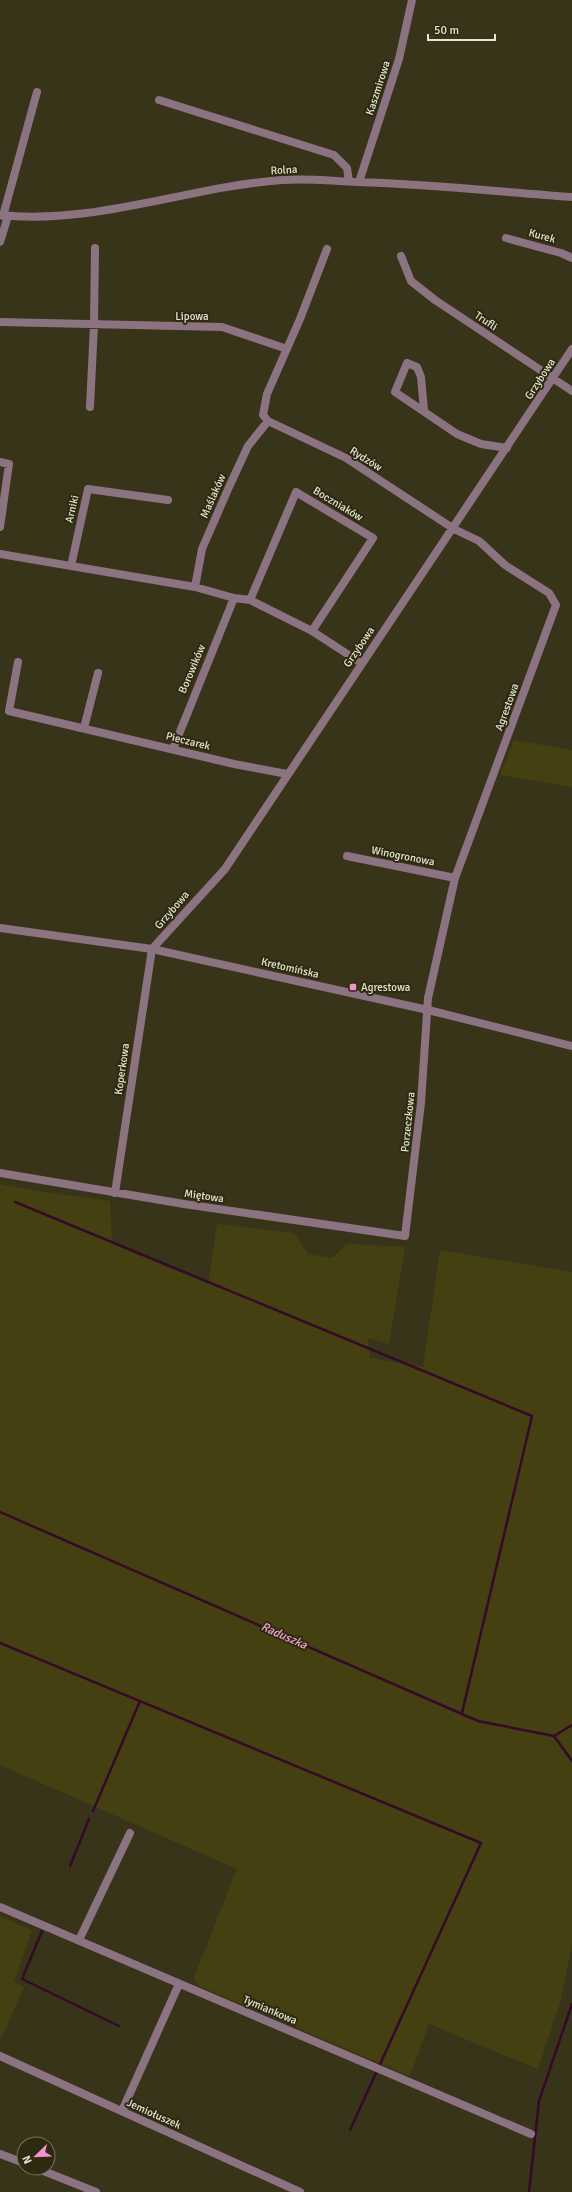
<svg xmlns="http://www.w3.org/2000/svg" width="572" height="2192" font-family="Signika,sans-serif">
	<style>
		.green { fill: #454011 }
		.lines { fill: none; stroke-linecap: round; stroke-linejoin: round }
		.stream { stroke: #36092a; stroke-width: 2.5 }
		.minor { stroke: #8c7382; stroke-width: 8 }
		.tertiary { stroke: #8c7382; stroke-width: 8 }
		.poi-dot { fill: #f491d3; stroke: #2d2a10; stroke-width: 1.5 }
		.labels { text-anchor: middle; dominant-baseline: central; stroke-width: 4; stroke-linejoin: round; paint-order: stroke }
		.street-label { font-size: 11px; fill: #e5e4d5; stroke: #2d2a10 }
		.poi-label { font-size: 11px; fill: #e5e4d5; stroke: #2d2a10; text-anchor: start }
		.water-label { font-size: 12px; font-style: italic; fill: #f1a3d6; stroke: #2d2a10 }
	</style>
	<rect width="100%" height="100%" fill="#37341a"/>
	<path class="green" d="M514,740L572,750V787L500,775Z
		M0,1184L37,1191L110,1201L112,1244L208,1284L217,1224L294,1233L308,1254L332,1258L347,1244L405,1247L389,1344L368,1338L370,1358L423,1367L440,1250L572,1272V1944L560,2003L538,2069L429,2024L410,2076L197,1985L194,1977L237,1869L0,1765Z
		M0,1916L32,1930L14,1982L24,1987L0,2041Z"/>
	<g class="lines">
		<path class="stream" d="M15,1202L532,1416L462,1713
			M0,1512L478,1721L554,1736L572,1725
			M0,1643L481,1843L350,2130
			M554,1736L572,1761
			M93,1811L140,1701
			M70,1866L89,1819
			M42,1931L22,1979L119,2026
			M529,2192L539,2101L572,2004"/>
		<path class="minor" d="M159,100L334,155L347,168L349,181
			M359,182L399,59L412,0
			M0,215C96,225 187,187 282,180C306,178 333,181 357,182C429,184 501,192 572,197
			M3,216L37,92
			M506,238L561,253L572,258
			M0,242L8,216
			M401,256L411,281L435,300L572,391
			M0,322L222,327L287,349
			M90,407L94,325L95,248
			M424,410L421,377L417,367L407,363L395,392L457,434L481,444L507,448
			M0,462L9,464L0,527
			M0,554L195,587L234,598L250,600L312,631L361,663
			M71,566L88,489L168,500
			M195,587L202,549L229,487L248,446L268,421
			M250,600L296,492L373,538L312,631
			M18,662L9,711L234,764L287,774
			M84,728L98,673
			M173,749L234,598
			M347,856L455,878
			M0,1173L184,1204L405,1236L421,1103L428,998L455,878L556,605L549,593L505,565L479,541L454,529L346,458L268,421L263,415L267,394L300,319L327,249
			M115,1193L152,949L225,869L572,349
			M0,1907L531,2134
			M79,1940L130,1833
			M0,2056L300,2192
			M122,2111L179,1984
			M0,2154L24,2163
			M36,2168L96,2192"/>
		<path class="tertiary" d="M0,928L152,949L428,1010L572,1046"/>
	</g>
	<rect class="poi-dot" x="349" y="983" width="8" height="8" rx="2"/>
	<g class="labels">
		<g class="street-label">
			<text transform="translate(378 88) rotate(-72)">Kaszmirowa</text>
			<text transform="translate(284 170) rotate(-3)">Rolna</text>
			<text transform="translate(542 236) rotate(15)">Kurek</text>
			<text x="192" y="316">Lipowa</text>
			<text transform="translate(486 321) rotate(34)">Trufli</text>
			<text transform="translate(540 379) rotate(-57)">Grzybowa</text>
			<text transform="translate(366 459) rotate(32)">Rydzów</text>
			<text transform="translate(213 496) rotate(-66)">Maślaków</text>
			<text transform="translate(338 504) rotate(31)">Boczniaków</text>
			<text transform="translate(72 509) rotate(-77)">Arniki</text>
			<text transform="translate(359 647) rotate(-56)">Grzybowa</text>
			<text transform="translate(192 669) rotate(-67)">Borowików</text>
			<text transform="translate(507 707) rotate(-70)">Agrestowa</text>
			<text transform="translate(188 741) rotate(14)">Pieczarek</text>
			<text transform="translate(403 856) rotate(11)">Winogronowa</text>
			<text transform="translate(172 910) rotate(-49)">Grzybowa</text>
			<text transform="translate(290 968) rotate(13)">Kretomińska</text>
			<text transform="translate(122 1069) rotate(-82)">Koperkowa</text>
			<text transform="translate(408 1122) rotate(-84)">Porzeczkowa</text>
			<text transform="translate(204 1196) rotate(8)">Miętowa</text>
			<text transform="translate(270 2010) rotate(23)">Tymiankowa</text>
			<text transform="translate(154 2114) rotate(24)">Jemiołuszek</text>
		</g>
		<g class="poi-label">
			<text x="361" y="987">Agrestowa</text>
		</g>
		<g class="water-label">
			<text transform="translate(284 1636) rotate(24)">Raduszka</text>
		</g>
	</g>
	<g transform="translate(36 2156) rotate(247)"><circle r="19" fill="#2d2a10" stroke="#77745f"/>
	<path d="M0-3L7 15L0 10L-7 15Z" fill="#f491d3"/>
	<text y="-6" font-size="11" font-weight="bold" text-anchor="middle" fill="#e5e4d5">N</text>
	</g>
	<path d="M428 34v6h67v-6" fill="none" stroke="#e5e4d5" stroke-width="2"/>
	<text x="434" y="34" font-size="12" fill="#e5e4d5" stroke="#2d2a10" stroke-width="3" paint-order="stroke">50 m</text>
</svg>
